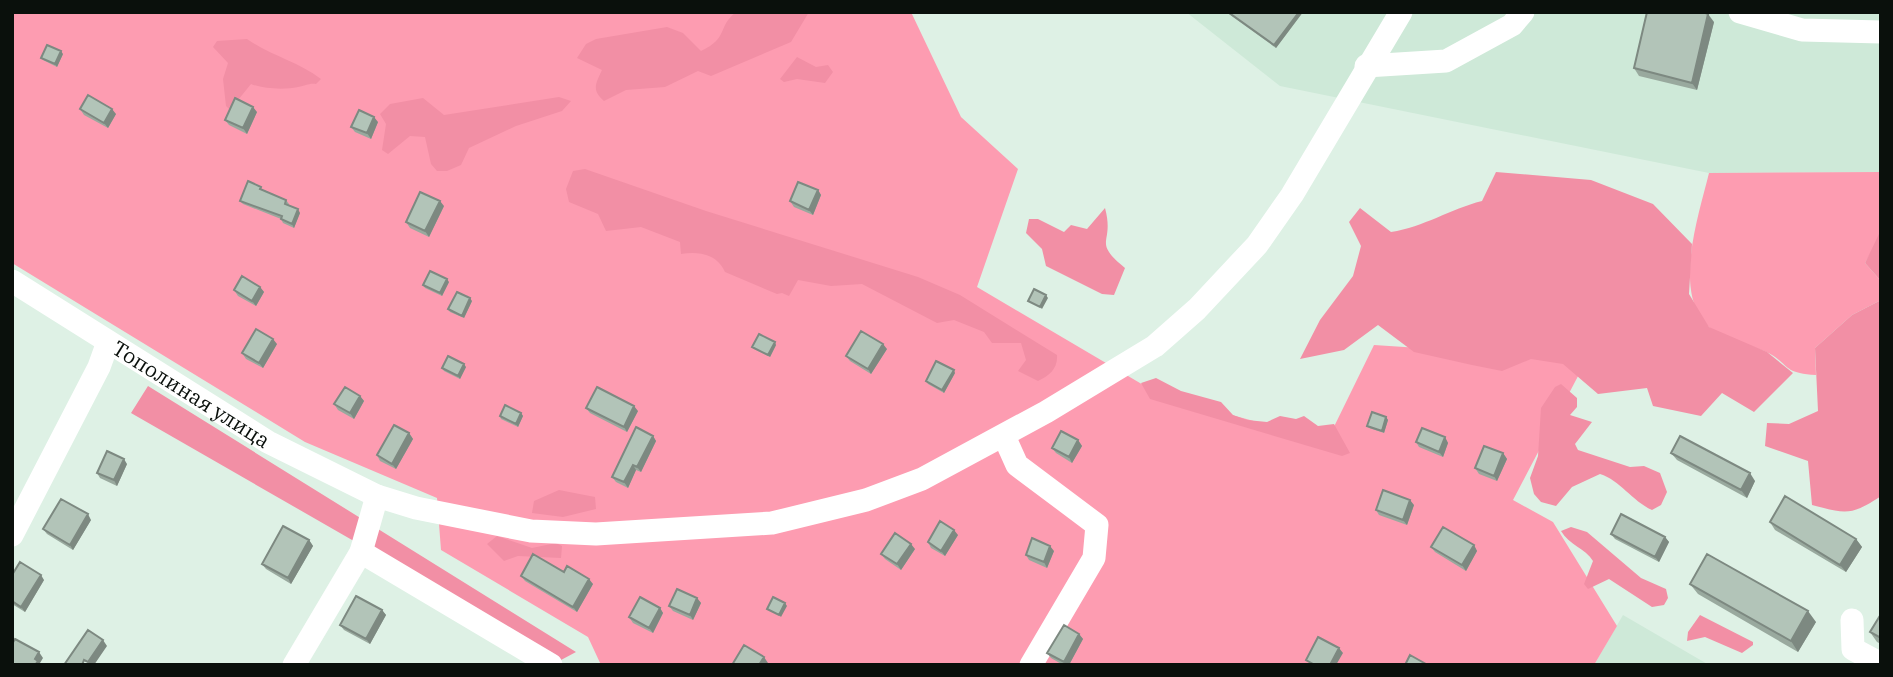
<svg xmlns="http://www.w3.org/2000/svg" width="1893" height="677" font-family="'IBM Plex Serif',serif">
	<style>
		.built { fill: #cee9d8 }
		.green { fill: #fd9cb1 }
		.forest { fill: #f28fa5 }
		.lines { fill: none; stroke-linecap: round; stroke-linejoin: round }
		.minor { stroke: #fff; stroke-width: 23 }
		.wall { fill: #99a99e }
		.shaded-wall { fill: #7d8981 }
		.building { fill: #b2c4b8; stroke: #7d8981; stroke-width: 2 }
		.labels { text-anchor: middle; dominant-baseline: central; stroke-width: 5; stroke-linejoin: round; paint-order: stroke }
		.street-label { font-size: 21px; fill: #0a100c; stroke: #def1e5 }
	</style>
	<rect width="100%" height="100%" fill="#def1e5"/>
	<path class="built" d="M1186,12H1881V172L1709,173L1280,86Z
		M1623,615L1709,665H1594Z"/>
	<path class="green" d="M12,12H911L961,117L1018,169L977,287L1162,396L1327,441L1374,345L1587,359L1513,500L1553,522L1617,626L1594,665H601L588,637L441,550L437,498L305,442L12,263Z
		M1881,172V234L1865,263L1881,281V300L1852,315L1815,348L1816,375C1780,373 1791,363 1764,351C1748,344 1723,339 1710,328C1671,294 1699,215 1709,173Z"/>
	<path class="forest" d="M736,12H809L791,42L711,76L698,71L665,87L626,90L604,101C591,90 596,83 602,70L577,58L586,44L596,39L667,27L683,33L701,51C729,38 717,27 736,12Z
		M247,39C271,56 297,61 321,79L316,84C308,83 306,86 298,87C285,90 263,89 251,84L230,110L226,106L223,79L228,63L213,47L217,41Z
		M797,57L816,67L828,65L833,72L825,83L797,79L784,82L780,79Z
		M559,97L571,101L562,111L516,126L469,148L461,165L447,171H437L431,164L425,137L410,136L388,154L382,150L386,124L380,114L390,104L423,98L444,115Z
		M585,169L706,211L918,277L960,295L1057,355C1058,369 1049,376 1038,381L1018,371L1026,360L1021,343H992L984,332L954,320L937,323L862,284L831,286L798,280L789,296L782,293L777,294L725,272C717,254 699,251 681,254L680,242L641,227L606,231L598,214L569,202L566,189L573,171Z
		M1496,172L1591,180L1653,204L1692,244L1689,294L1709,327L1767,352L1793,373L1754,412L1722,393L1701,416L1653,406L1647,388L1598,394L1563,364L1531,359L1502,371L1472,365L1414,352L1378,325L1344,350L1300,359L1320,320L1353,276L1361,246L1349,222L1360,208L1391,232C1424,227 1450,209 1482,201Z
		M1105,208C1115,245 1091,240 1125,268L1114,295L1102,294L1046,266L1042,249L1026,233L1029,219H1038L1064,232L1071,225L1087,229Z
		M1879,234H1881V281L1865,263Z
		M1881,300V496C1851,516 1846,514 1812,505L1808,461L1765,446L1767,423L1789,424L1818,411L1815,348L1852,315Z
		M1156,378L1181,391L1221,402L1233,415L1247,420L1267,422L1280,416L1296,419L1304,416L1318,426L1334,424L1350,453L1342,456L1150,399L1141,383Z
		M1561,384L1577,398V407L1570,415L1592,422L1575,444L1578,450L1630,467L1644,466L1660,473L1667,492L1661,505L1652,510C1632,501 1620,480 1600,474L1572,487L1556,506L1541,502L1534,494L1530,478L1538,456L1541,408L1555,387Z
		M148,386L576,652L561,660L131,413Z
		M559,490L595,497L596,509L563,517L532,513L534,501Z
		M1571,527L1587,532L1641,578L1666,589L1668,598L1664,605L1652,607L1609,579L1588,589L1584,584L1593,561C1585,548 1569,545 1561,531Z
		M497,536L532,548L556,543L562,546L561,558L518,556L504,561L487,544Z
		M1700,615L1753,642V645L1742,653L1705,637L1687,641L1688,632Z"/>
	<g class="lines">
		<g class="minor">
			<path d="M1740,12L1802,30L1881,32"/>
			<path d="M1366,66L1446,61L1512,25L1523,12"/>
			<path id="s1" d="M12,281L268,442L377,496L416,508L531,531L596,534L772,523L866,500L922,479L1046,412L1155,346L1197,309L1257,245L1292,195L1401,12"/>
			<path d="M1004,436L1017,465L1097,525L1094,558L1031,665"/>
			<path d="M12,535L99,367L108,342"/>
			<path d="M361,552L551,665"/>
			<path d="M1852,620L1853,649L1881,664"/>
			<path d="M294,665L361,552L377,496"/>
		</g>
	</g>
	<path class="wall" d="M1226,12H1303L1276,48Z
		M1714,22L1697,90L1639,76L1634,68Z
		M63,54L57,67L43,60L41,58Z
		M80,109L116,114L108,128L84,115Z
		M257,112L247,134L229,125L225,120Z
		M378,122L371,139L355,132L351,127Z
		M264,190L286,200L289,204L288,206L300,213L294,228L283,223L281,219L243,204L240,201Z
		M818,190L821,195L813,215L794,207L790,201Z
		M444,206L429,237L410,228L406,222Z
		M449,282L442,296L425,288L423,285Z
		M260,287L264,292L256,306L238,296L234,290Z
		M472,301L464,318L450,312L448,309Z
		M277,344L263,368L246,359L242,353Z
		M776,345L770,357L754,349L752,347Z
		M887,349L871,374L850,361L846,356Z
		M466,367L460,379L444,371L442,368Z
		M955,373L944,393L928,384L926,381Z
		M360,396L364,401L354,419L338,410L334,404Z
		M586,408L638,411L627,432L590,413Z
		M521,413L523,416L518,427L501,419L500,416Z
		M1386,417L1388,420L1384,433L1369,428L1367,426Z
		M409,433L413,439L396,469L380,461L377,455Z
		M653,436L656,441L641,472L636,470L628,488L616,482L612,477Z
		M1445,437L1448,443L1443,457L1419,447L1416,442Z
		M1078,440L1082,446L1072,463L1056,453L1052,448Z
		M1503,453L1507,459L1497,481L1479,474L1475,468Z
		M1671,453L1755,481L1747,498L1677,460Z
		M127,464L117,486L100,478L97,473Z
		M1414,505L1407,525L1379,515L1376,510Z
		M91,520L73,550L47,534L43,529Z
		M1770,522L1856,539L1862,547L1846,572L1775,530Z
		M1611,534L1665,537L1669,542L1659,562L1615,539Z
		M958,535L945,556L931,548L928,542Z
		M309,540L313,546L291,584L266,569L262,564Z
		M1474,545L1477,551L1466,571L1435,552L1431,547Z
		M915,549L901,570L885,559L881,554Z
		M1054,551L1047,568L1029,560L1026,555Z
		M564,572L593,584L577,612L525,581L521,576Z
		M12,575L44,580L25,612L12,604Z
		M1690,584L1816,622L1798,652L1698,594Z
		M697,598L701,603L693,620L673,611L669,606Z
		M660,608L663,613L653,633L633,623L629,617Z
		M382,610L386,615L370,644L344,630L340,625Z
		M1881,614V644L1877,642L1870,632Z
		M1079,634L1083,639L1069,665H1063L1051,658L1047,653Z"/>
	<path class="shaded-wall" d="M1299,12H1303L1276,48L1274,45Z
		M1708,14L1714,22L1697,90L1692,83Z
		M61,51L63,54L57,67L55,64Z
		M253,107L257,112L247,134L243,128Z
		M112,109L116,114L108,128L104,123Z
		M374,117L378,122L371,139L367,133Z
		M818,190L821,195L813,215L809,210Z
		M440,201L444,206L429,237L425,231Z
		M298,209L300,213L294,228L292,224Z
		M447,279L449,282L442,296L440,293Z
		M260,287L264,292L256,306L252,301Z
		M1046,295L1048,298L1042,309L1040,307Z
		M470,298L472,301L464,318L462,316Z
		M273,339L277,344L263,368L259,363Z
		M775,342L776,345L770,357L768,355Z
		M883,344L887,349L871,374L868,369Z
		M464,364L466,367L460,379L458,376Z
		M954,370L955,373L944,393L942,390Z
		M360,396L364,401L354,419L350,413Z
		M634,406L638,411L627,432L624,427Z
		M521,413L523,416L518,427L516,424Z
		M1386,417L1388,420L1384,433L1382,431Z
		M409,433L413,439L396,469L392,464Z
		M653,436L656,441L641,472L637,467Z
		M1445,437L1448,443L1443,457L1439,452Z
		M1078,440L1082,446L1072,463L1069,457Z
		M1503,453L1507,459L1497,481L1494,476Z
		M124,459L127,464L117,486L114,480Z
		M633,465L636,470L628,488L624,482Z
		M1750,473L1755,481L1747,498L1741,490Z
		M1410,500L1414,505L1407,525L1403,520Z
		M88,514L91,520L73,550L70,545Z
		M954,530L958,535L945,556L941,551Z
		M1665,537L1669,542L1659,562L1655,557Z
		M1856,539L1862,547L1846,572L1840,565Z
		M309,540L313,546L291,584L288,578Z
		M911,544L915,549L901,570L897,564Z
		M1474,545L1477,551L1466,571L1462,565Z
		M1050,546L1054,551L1047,568L1044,562Z
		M41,575L44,580L25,612L21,607Z
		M589,579L593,584L577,612L573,607Z
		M697,598L701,603L693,620L690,615Z
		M785,603L787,606L781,617L779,615Z
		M660,608L663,613L653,633L649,628Z
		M382,610L386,615L370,644L366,639Z
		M1808,611L1816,622L1798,652L1791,641Z
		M1079,634L1083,639L1069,665H1066L1064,662Z
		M103,640L107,646L94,665H90L88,662Z
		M1339,648L1343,653L1336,665H1330Z
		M39,652L43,658L40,663L41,665H35V659Z
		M764,657L768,663L766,665H759Z"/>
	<path class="building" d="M1228,12H1299L1274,45Z
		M1647,12H1703L1708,14L1692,83L1634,68Z
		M47,45L61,51L55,64L41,58Z
		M88,95L112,109L104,123L80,109Z
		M235,98L253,107L243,128L225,120Z
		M359,110L374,117L367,133L351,127Z
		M248,181L261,187L260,189L286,200L285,204L298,209L292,224L281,219L282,216L240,201Z
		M798,182L818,190L809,210L790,201Z
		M420,192L440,201L425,231L406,222Z
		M430,271L447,279L440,293L423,285Z
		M242,276L260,287L252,301L234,290Z
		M1034,289L1046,295L1040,307L1028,301Z
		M457,292L470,298L462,316L448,309Z
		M256,329L273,339L259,363L242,353Z
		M861,331L883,344L868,369L846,356Z
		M759,334L775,342L768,355L752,347Z
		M448,356L464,364L458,376L442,368Z
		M936,361L954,370L942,390L926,381Z
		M345,387L360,396L350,413L334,404Z
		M597,387L634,406L624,427L586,408Z
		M505,405L521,413L516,424L500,416Z
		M1372,412L1386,417L1382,431L1367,426Z
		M394,425L409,433L392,464L377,455Z
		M636,427L653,436L637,467L633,465L624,482L612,477Z
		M1422,428L1445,437L1439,452L1416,442Z
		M1061,431L1078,440L1069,457L1052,448Z
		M1680,436L1750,473L1741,490L1671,453Z
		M1484,446L1503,453L1494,476L1475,468Z
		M107,451L124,459L114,480L97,473Z
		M1383,490L1410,500L1403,520L1376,510Z
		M1785,496L1856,539L1840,565L1770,522Z
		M61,499L88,514L70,545L43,529Z
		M1621,514L1665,537L1655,557L1611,534Z
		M940,521L954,530L941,551L928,542Z
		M283,526L309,540L288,578L262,564Z
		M1443,527L1474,545L1462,565L1431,547Z
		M895,533L911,544L897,564L881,554Z
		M1032,538L1050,546L1044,562L1026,555Z
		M533,554L564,572L567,566L589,579L573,607L521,576Z
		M1707,554L1808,611L1791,641L1690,584Z
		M20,562L41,575L21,607L12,601V575Z
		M677,589L697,598L690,615L669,606Z
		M356,596L382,610L366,639L340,625Z
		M640,597L660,608L649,628L629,617Z
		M773,597L785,603L779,615L767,609Z
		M1881,614V638L1870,632Z
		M1064,625L1079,634L1064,662L1047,653Z
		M88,630L103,640L88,662L84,660L82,665H64Z
		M1318,637L1339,648L1330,665H1315L1306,660Z
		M15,639L39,652L35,659L38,661L35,665H12V644Z
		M744,645L764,657L759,665H732Z
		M1410,655L1426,664V665H1405Z"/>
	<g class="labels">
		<g class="street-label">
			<text stroke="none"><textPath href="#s1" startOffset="212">Тополиная улица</textPath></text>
		</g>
	</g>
	<rect width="1893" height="677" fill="none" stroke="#0a100c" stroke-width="28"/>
</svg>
